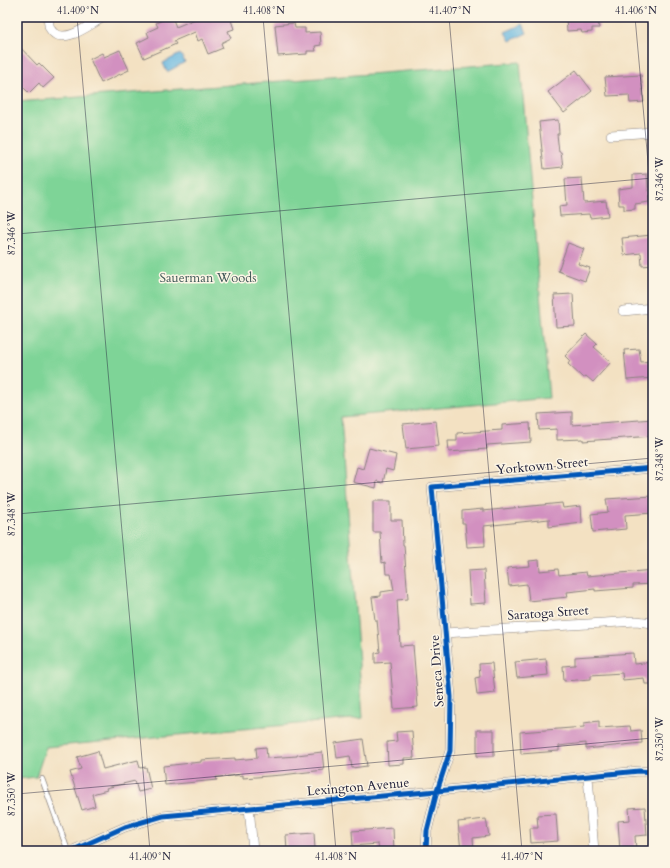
<svg xmlns="http://www.w3.org/2000/svg" width="670" height="868" font-family="Cardo,serif">
	<style>
		.green { fill: #7ed497; stroke: #507b69 }
		.water { fill: #64b6e0; stroke: #436c8e }
		.building { fill: #d290c0 }
		.lines { fill: none; stroke-linecap: round; stroke-linejoin: round }
		.lane-casing { stroke: #8a827e; stroke-width: 6 }
		.street-casing { stroke: #8a827e; stroke-width: 10 }
		.lane { stroke: #fff; stroke-width: 4.5 }
		.street { stroke: #fff; stroke-width: 9 }
		.cycleway-casing { stroke: #fcf5e5; stroke-width: 8 }
		.cycleway { stroke: #0057b8; stroke-width: 5 }
		.ticks { fill: none; stroke: #22223b; stroke-width: 1; stroke-opacity: 0.45 }
		.labels { text-anchor: middle; dominant-baseline: central; stroke-width: 3; stroke-linejoin: round; paint-order: stroke }
		.park-label { font-size: 13px; fill: #3e5757; stroke: #fcf5e5 }
		.street-label { font-size: 13px; fill: #22223b; stroke: #fcf5e5 }
		.neatline { fill: none; stroke: #22223b; stroke-width: 1.5 }
		.ticks-label { font-size: 10px; text-anchor: middle; fill: #22223b }
	</style>
	<rect width="100%" height="100%" fill="#fcf5e5"/>
	<filter id="ink" filterUnits="userSpaceOnUse"><feTurbulence type="fractalNoise" baseFrequency=".025" numOctaves="2"/><feDisplacementMap in="SourceGraphic" scale="8" xChannelSelector="R" yChannelSelector="G"/><feConvolveMatrix kernelMatrix="1 2 1 2 8 2 1 2 1" color-interpolation-filters="sRGB"/></filter>
	<filter id="wash" filterUnits="userSpaceOnUse"><feTurbulence type="fractalNoise" baseFrequency=".012" numOctaves="4" result="noise"/><feDisplacementMap in="SourceGraphic" scale="16" xChannelSelector="R" yChannelSelector="G"/><feGaussianBlur stdDeviation="0.9" result="paint"/><feColorMatrix in="noise" values="0 0 0 0 0 0 0 0 0 0 0 0 0 0 0 0 0 1.4 0 .05"/><feComposite in="paint" operator="in"/></filter>
	<g filter="url(#wash)">
		<rect width="100%" height="100%" fill="#f3e1c2"/>
		<path class="green" d="M520,62L549,398L341,417L363,718L46,747L36,777L17,779V102Z"/>
		<path class="water" d="M523,24L527,33L510,41L505,32Z
			M180,54L185,62L167,72L163,63Z"/>
		<g id="blocks">
			<path class="building" d="M169,17H172L176,27L200,17H230L234,29L228,31L231,38L221,43L223,48L208,54L202,39L198,41L195,32L174,41L176,44L144,58L137,43L149,37L147,32L158,27L156,23Z
				M566,17H598L599,28H592V32L582,33L581,30L567,31Z
				M294,23L295,28H305V33L320,32L321,45L315,46L316,51H307V54L278,56L275,25Z
				M17,44L37,65L39,63L54,78L43,88L39,83L29,93L17,81Z
				M120,50L129,70L101,83L90,59L102,53L104,57Z
				M576,70L592,91L564,113L548,92Z
				M641,75L644,102L630,103L629,95L607,96L605,77Z
				M558,120L559,134H557L559,152H561L563,167L544,169L539,122Z
				M647,174L649,202L635,204V209L624,210V205H619L618,189L633,187V175Z
				M582,178L584,203L606,201L608,216L590,218L589,214L560,216L559,206L567,205L565,179Z
				M652,235L653,265L642,266L641,253L624,255L622,238Z
				M568,243L584,249L578,264L590,268L585,281L558,271Z
				M573,294L575,326L556,327L554,295Z
				M586,334L597,344L594,347L611,362L593,382L586,376L583,378L568,364L570,361L565,356Z
				M639,349L641,362L653,361V378L627,380L624,350Z
				M572,412V425L653,419V436L583,441V439L557,440V429L539,430L538,414Z
				M436,421L439,446L406,449L403,424Z
				M530,423L531,442L487,445V449L449,452L448,441H457V433L502,430V425Z
				M369,448L396,455L393,471L386,469L383,483L377,481L376,488L353,482L357,467L363,469Z
				M653,496V513L625,515L626,529L593,532L591,514L608,512L606,499Z
				M373,501H391V520H402L403,545H404L408,599L397,600L400,646L413,645L418,707L394,709L390,662L375,663V653L380,652L377,620H375L372,597L381,596V592L394,590L391,574H386L385,562L382,563L380,532H373Z
				M562,503L563,508L581,506L582,523L549,527V519L484,526L485,546L467,547L465,523H462V511L483,509V511Z
				M539,560L540,571L558,569L559,575L586,572L587,576L653,570V584L633,585V588L595,591V589L567,592L568,597L529,601L527,584L509,586L507,568L530,566L529,561Z
				M484,570L486,603L470,604L468,571Z
				M633,653L634,664L653,662V684H645L644,678L623,680L622,673L591,675V679L564,681L563,666L575,665V657Z
				M546,659L548,675L517,678L515,662Z
				M492,663L495,693L477,695L475,678L480,677L479,664Z
				M599,721V728L630,726L631,731L641,730L642,743L586,749V743L559,746V751L521,754L520,732L584,727V723Z
				M477,730H494V756H477Z
				M412,731L414,758H404V764L388,765L387,742L397,741L396,732Z
				M363,739L367,766L352,768L350,756L337,758L335,743Z
				M266,747L267,758L297,756V755L322,752L324,770L282,775L243,778V775L216,777L217,780L165,785L163,766L201,762V760L235,758V760L257,758L256,748Z
				M98,751L103,769L138,760L140,768L146,767L151,789L138,792L135,781L106,788L107,790L92,794L95,806L82,810L70,772L81,769L77,757Z
				M645,807L647,835L635,836L636,851H620L618,821L630,820L629,808Z
				M556,814L558,841L531,843L530,828H538L537,815Z
				M486,819L489,836L473,838L474,851H461L458,822Z
				M393,828L394,851H379L378,844L353,846L352,831Z
				M314,833L315,849L299,850V851H287L286,835Z"/>
		</g>
	</g>
	<g filter="url(#ink)">
		<use href="#blocks" fill-opacity="0" stroke="#8a827e" stroke-width="1"/>
		<g class="lines">
			<g class="lane-casing">
				<path id="lane" d="M42,779L68,851"/>
			</g>
			<g class="street-casing">
				<path id="street" d="M49,17C48,23 49,30 55,34C69,42 90,24 104,17
					M611,135L653,132
					M623,311L653,308
					M445,633L636,621L653,623
					M588,777L594,851
					M249,807L253,851
					M71,851L125,827L163,816L437,791L639,771L653,772
					M426,851L427,831L437,791L450,751L451,697L432,487L653,468"/>
			</g>
			<use href="#lane" class="lane"/>
			<use href="#street" class="street"/>
			<g class="cycleway-casing">
				<path id="cycleway" d="M71,851L125,827L163,816L437,791L639,771L653,772
					M426,851L427,831L437,791L450,751L451,697L432,487L653,468"/>
			</g>
			<use href="#cycleway" class="cycleway"/>
		</g>
	</g>
	<path class="ticks" d="M77,17L150,851M263,17L336,851M449,17L522,851M635,17L653,218M17,234L653,178M17,514L653,458M17,794L653,738"/>
	<g class="labels">
		<g class="park-label">
			<text x="208" y="278">Sauerman Woods</text>
		</g>
		<g class="street-label">
			<text transform="translate(542 466) rotate(-5)">Yorktown Street</text>
			<text transform="translate(548 613) rotate(-4)">Saratoga Street</text>
			<text transform="translate(437 671) rotate(-94)">Seneca Drive</text>
			<text transform="translate(358 787) rotate(-5)">Lexington Avenue</text>
		</g>
	</g>
	<rect width="670" height="868" fill="none" stroke="#fcf5e5" stroke-width="44"/>
	<rect x="22" y="22" width="626" height="824" class="neatline"/>
	<g class="ticks-label">
		<text x="78" y="14">41.409°N</text>
		<text x="264" y="14">41.408°N</text>
		<text x="450" y="14">41.407°N</text>
		<text x="636" y="14">41.406°N</text>
		<text transform="translate(659 179) rotate(-90)" y="4">87.346°W</text>
		<text transform="translate(11 233) rotate(-90)" y="4">87.346°W</text>
		<text transform="translate(659 459) rotate(-90)" y="4">87.348°W</text>
		<text transform="translate(11 514) rotate(-90)" y="4">87.348°W</text>
		<text transform="translate(659 739) rotate(-90)" y="4">87.350°W</text>
		<text transform="translate(11 794) rotate(-90)" y="4">87.350°W</text>
		<text x="150" y="860">41.409°N</text>
		<text x="336" y="860">41.408°N</text>
		<text x="522" y="860">41.407°N</text>
	</g>
</svg>
